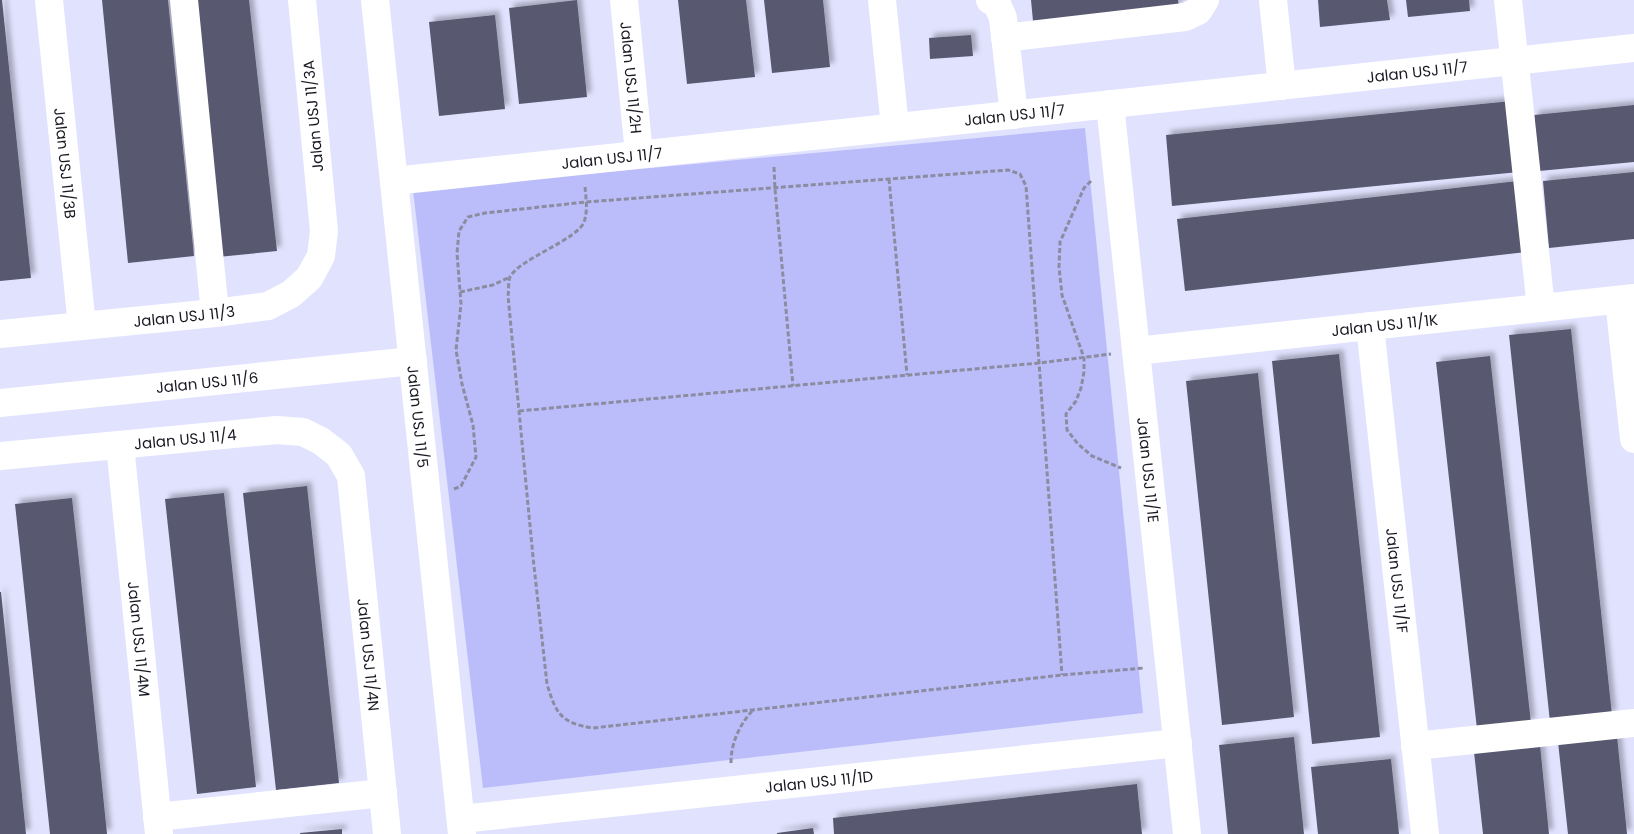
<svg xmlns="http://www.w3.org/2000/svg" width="1634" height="834" font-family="Poppins,sans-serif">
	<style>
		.green { fill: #bbbdfa }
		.building { fill: #585971; filter: url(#shadow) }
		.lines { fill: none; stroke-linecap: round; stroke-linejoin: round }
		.path { stroke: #8b8ca0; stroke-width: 3; stroke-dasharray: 5 2.5; stroke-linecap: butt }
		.minor { stroke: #fff; stroke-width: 28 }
		.labels { text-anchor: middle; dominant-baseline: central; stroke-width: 5; stroke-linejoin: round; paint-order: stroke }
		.street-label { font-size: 15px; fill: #191923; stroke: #fff }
	</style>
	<defs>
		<filter id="shadow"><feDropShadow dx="4.5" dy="-4.5" stdDeviation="2.5" flood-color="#0004"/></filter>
	</defs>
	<rect width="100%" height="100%" fill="#e1e2fe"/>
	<path class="green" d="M1085,128L1143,713L483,788L413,190Z"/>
	<path class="building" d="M0,0H2L31,278L0,281Z
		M102,0H168L194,256L128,263Z
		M189,0H249L277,251L218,257Z
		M577,0L587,97L519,104L509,8Z
		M678,0H746L755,77L687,84Z
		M764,0H823L830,67L772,73Z
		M1031,0H1178L1179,6L1033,21Z
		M1318,0H1387L1390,20L1320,27Z
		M1406,0H1469L1470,11L1408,17Z
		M495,15L505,109L439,116L429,22Z
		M971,35L973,56L930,59L929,38Z
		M1512,101L1519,172L1172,206L1166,135Z
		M1634,105V162L1539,171L1534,115Z
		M1634,172V239L1549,248L1543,181Z
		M1518,181L1526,252L1185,291L1177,219Z
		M1571,329L1612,715L1550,722L1509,335Z
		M1339,354L1380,737L1312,744L1272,361Z
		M1490,356L1531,723L1477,729L1436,362Z
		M1258,373L1294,717L1222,725L1186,381Z
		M307,486L339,783L276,790L243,493Z
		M224,493L256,787L197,794L165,499Z
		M72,498L80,570L107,834H50L20,550L15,504Z
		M0,592H1L26,834H0Z
		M1617,736L1627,834H1568L1558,742Z
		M1294,737L1304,834H1228L1219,745Z
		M1540,745L1549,834H1483L1474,752Z
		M1391,759L1399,834H1318L1311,767Z
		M1137,784L1142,834H834L833,818Z
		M813,828L814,834H777V833Z
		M342,829V834H300V833Z"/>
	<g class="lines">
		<path class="path" d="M774,167L775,189L793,386
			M889,179L907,375
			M1091,181L1084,188L1060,242L1059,267L1062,295L1084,358V372L1081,388L1076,401L1066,414L1067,430L1078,444L1092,456L1121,468
			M585,187C586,198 588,211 584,222C577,240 519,259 510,277C508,281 509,290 508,296L533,557L547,684C556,714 561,723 593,728L1062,675L1144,668
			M460,292L493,285L510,277
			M519,411L1039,363L1111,354
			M454,489L461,486L476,457L473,425L462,384L456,350L461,304L457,253L459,231L468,217L485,213L586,202L1008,170L1020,174L1026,186L1062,675
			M731,763C731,743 739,726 752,711"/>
		<g class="minor">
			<path id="s1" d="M49,0L82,326"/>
			<path d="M184,0L215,313"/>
			<path id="s2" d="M375,0L462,834"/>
			<path id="s3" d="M624,0L639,154"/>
			<path d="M882,0L895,127"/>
			<path d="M990,0L997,4L1003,18L1014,115"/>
			<path d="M1273,0L1282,86"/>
			<path d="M1508,0L1541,308"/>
			<path d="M1005,38L1185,17L1198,11L1205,0"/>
			<path id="s4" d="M1110,104L1187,834"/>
			<path id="s5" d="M394,181L1634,48"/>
			<path d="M1619,300L1634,439"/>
			<path id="s6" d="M1370,326L1425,834"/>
			<path id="s7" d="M0,334L215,313L268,306L291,294L309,278L321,256L324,231L302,0"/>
			<path id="s8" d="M1136,351L1634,298"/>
			<path id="s9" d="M0,403L413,361"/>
			<path id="s10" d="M120,445L159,834"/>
			<path id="s11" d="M0,456L277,430L303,432L321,441L339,455L351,476L387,834"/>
			<path d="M1415,746L1634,723"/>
			<path d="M157,817L383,793"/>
			<path id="s12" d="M461,819L1178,743"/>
		</g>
	</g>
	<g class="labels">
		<g class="street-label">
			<text stroke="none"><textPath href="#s5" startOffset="1029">Jalan USJ 11/7</textPath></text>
			<text stroke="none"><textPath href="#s3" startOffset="78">Jalan USJ 11/2H</textPath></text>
			<text stroke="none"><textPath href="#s5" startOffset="624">Jalan USJ 11/7</textPath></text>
			<text transform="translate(313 116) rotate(-95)">Jalan USJ 11/3A</text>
			<text stroke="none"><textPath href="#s5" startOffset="219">Jalan USJ 11/7</textPath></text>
			<text stroke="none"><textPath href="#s1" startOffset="164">Jalan USJ 11/3B</textPath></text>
			<text stroke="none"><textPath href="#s7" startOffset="185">Jalan USJ 11/3</textPath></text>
			<text stroke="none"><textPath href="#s8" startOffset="250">Jalan USJ 11/1K</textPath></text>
			<text stroke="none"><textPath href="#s9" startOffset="208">Jalan USJ 11/6</textPath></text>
			<text stroke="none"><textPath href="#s2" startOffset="419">Jalan USJ 11/5</textPath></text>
			<text stroke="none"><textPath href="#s11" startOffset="186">Jalan USJ 11/4</textPath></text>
			<text stroke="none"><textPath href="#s4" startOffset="368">Jalan USJ 11/1E</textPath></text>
			<text stroke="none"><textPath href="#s6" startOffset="256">Jalan USJ 11/1F</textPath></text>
			<text stroke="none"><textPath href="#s10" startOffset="195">Jalan USJ 11/4M</textPath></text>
			<text stroke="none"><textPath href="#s11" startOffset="551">Jalan USJ 11/4N</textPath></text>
			<text stroke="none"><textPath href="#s12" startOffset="360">Jalan USJ 11/1D</textPath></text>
		</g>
	</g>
</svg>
